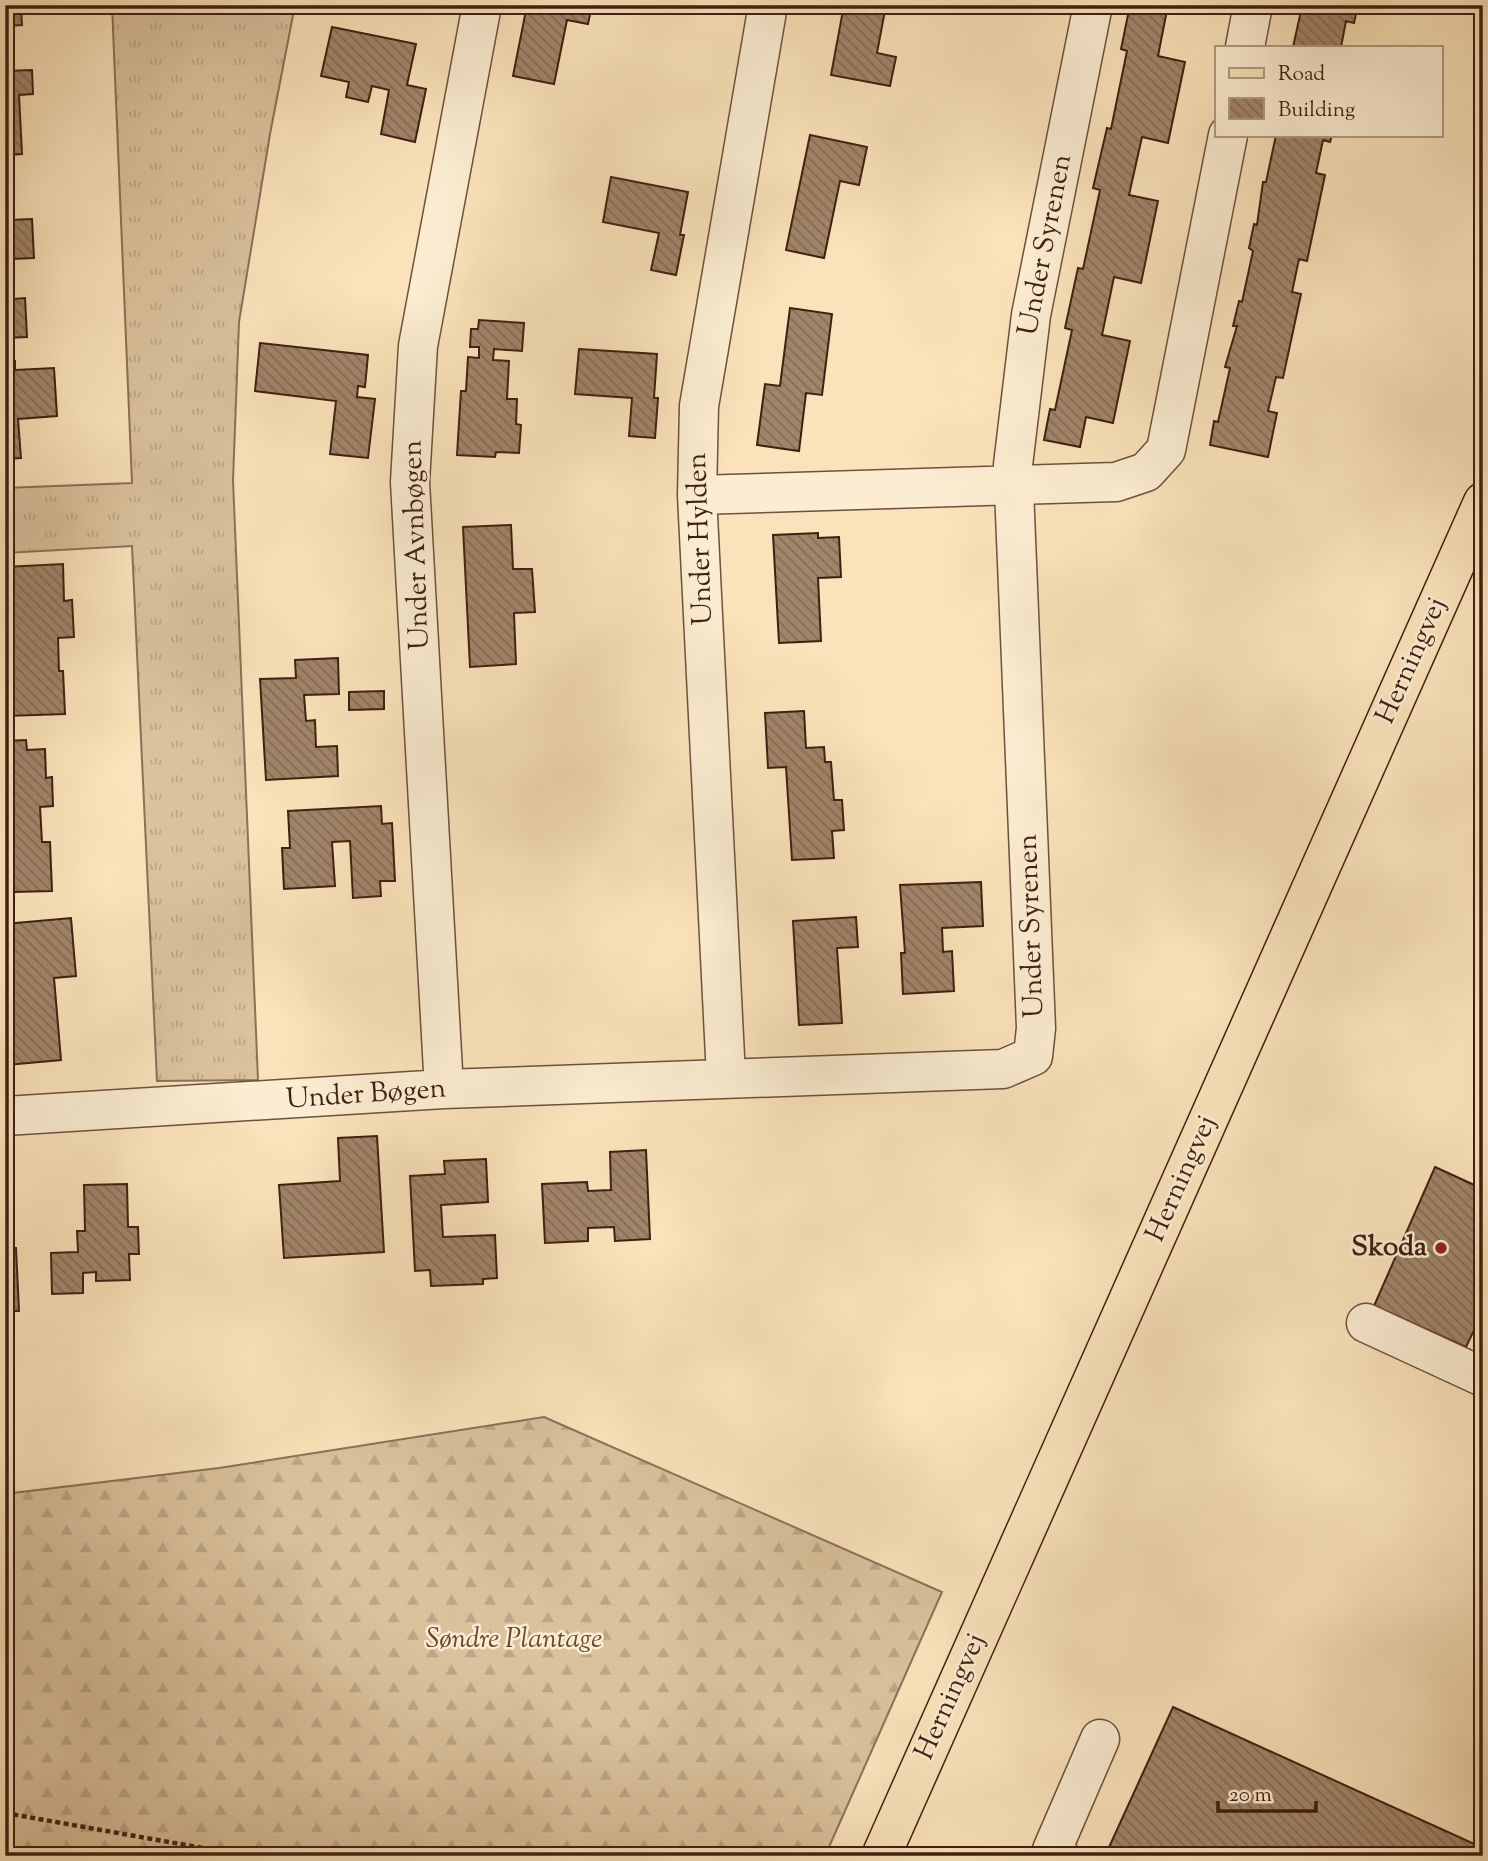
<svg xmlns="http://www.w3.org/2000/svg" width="1488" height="1861" font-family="'Sorts Mill Goudy',serif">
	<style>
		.grass { fill: url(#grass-tufts); stroke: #8d7058; stroke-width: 2 }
		.forest { fill: url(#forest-firs); stroke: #8d7058; stroke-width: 2 }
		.building { fill: url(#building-back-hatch); stroke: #401f12; stroke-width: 2 }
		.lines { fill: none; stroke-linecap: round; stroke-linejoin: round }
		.minor-casing { stroke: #6e503c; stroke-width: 41 }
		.major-casing { stroke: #401f12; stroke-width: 41 }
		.path { stroke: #401f12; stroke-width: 4.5; stroke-dasharray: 5 3.5; stroke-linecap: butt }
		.minor { stroke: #fcedd2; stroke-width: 38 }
		.major { stroke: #fae3ba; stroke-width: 38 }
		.poi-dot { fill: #8f2418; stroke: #fcedd2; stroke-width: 2.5 }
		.labels { text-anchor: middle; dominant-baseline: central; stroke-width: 5; stroke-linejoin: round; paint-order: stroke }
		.street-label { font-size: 28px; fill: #401f12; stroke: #fcedd2 }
		.poi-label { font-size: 28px; font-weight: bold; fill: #401f12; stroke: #fcedd2; text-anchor: end }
		.park-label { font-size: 28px; font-style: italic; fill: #664835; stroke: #fcedd2 }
	</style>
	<defs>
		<pattern id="grass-tufts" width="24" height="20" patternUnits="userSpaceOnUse" patternTransform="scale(1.75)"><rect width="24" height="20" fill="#dac29d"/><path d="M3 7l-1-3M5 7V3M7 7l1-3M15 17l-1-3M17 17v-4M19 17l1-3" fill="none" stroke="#bca686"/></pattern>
		<pattern id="forest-firs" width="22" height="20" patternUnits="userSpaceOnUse" patternTransform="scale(1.75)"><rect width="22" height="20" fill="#dac29d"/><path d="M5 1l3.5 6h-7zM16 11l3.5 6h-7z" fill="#bca686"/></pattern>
		<pattern id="building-back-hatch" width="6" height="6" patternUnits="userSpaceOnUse" patternTransform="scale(1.75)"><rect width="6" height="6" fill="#a18569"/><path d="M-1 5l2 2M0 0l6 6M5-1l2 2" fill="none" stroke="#856c55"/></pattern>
	</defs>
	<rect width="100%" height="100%" fill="#fae3ba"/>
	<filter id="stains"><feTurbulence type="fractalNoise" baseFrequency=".00286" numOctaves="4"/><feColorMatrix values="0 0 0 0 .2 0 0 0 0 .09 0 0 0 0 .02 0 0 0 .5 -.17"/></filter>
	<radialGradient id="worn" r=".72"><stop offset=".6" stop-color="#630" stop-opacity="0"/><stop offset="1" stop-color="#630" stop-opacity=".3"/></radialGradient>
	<path class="grass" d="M112,5H295L270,134L239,322L233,480L258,1080L157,1081L132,546L5,553V488L132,483Z"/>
	<path class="forest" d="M544,1417L942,1592L825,1856H5V1494L219,1468Z"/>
	<path class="building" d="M5,5H29L21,7L22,25L5,26Z
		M527,5H592L588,24L567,20L554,84L513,76Z
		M844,5H886L877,53L896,57L890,86L831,75Z
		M1130,5H1168L1158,56L1185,62L1168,143L1142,137L1129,195L1158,201L1141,283L1114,277L1102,335L1130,341L1113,423L1086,417L1080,447L1044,440L1050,409L1055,410L1072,330L1065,328L1078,268L1083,269L1100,190L1093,188L1107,128L1111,129L1127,51L1121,49Z
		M1298,5H1358L1354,23L1346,21L1341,47H1293L1301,11H1297Z
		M332,27L416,44L407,85L426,89L415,142L381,134L389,90L372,86L368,102L346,97L349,82L321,76Z
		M32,70L33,94L19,95L22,154L8,155L10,184H5V71Z
		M810,135L867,147L859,185L840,181L824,258L786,250Z
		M1276,135H1332L1330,142L1323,140L1316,173L1325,175L1307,261L1299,259L1292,292L1301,294L1283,378L1276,377L1268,411L1277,413L1268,457L1210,445L1214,421L1218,422L1230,368L1225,367L1237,326H1233L1239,301L1242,302L1253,251L1249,248L1254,224L1257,225L1263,182H1266Z
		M611,177L688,192L680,235H684L676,275L651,270L659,233L603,222Z
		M5,217H9L8,220L32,219L34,258L11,259L13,299L25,298L27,337L5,338Z
		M790,308L832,314L822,395L806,393L799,451L757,445L765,384L780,386Z
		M479,320L524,323L522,351L494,349L493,360L509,361L507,399H517L516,424L521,425L519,453L496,452L495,457L457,455L461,391H466L468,357L479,358V347H470L471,329H478Z
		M260,343L368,355L365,387L358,386L357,397L375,399L368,458L330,454L336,401L255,391Z
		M579,349L657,354L654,398H658L655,438L629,436L632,398L575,394Z
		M15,361V370L54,368L57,416L18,419L21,458L5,459V362Z
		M511,525L513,569H532L535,612L514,613L516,664L470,667L463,527Z
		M818,533V538L839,537L841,577L818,578L821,641L779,643L773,535Z
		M63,564L64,601L72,600L74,637L58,638L59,671H63L65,714L5,716V567Z
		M338,658L339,694L304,695L306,721L315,720L316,747L337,746L338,776L266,780L260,679L296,678L295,660Z
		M384,691V709L349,710V692Z
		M804,711L806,748L824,747L825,762H831L834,800H842L844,830L832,831L834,858L792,860L786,767L768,768L765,713Z
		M26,740L27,750L45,749L46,778L52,777L53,806L40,807L42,842H50L52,891L14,892L12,849H5V741Z
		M381,806L382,824L392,823L395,881H380L381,896L353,898L350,841L332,842L335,886L284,889L282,848H290L288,811Z
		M981,882L983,926L942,928L943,952L952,951L954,991L903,994L901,953H905L900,885Z
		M856,917L858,947L837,948L842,1023L799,1025L793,921Z
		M71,918L76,976L54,978L61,1060L7,1065L5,924Z
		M377,1136L384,1252L284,1258L279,1185L340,1181L338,1138Z
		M646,1150L650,1239L615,1241L614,1227L588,1228V1241L545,1243L542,1184L587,1182L588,1191L611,1190L610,1152Z
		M486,1159L488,1202L441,1205L443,1237L495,1235L497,1278L483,1279V1284L431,1286L430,1270L415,1271L410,1176L445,1174L444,1161Z
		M1435,1167L1483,1189V1329L1476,1326L1466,1347L1374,1306Z
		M12,1175L13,1201H5V1176Z
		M127,1184L128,1227H138L139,1254H129L130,1280L96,1281V1272L83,1273V1293L52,1294L51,1253L78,1252L77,1231H85L84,1185Z
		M5,1248H16L19,1311H5Z
		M1173,1707L1483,1848V1856H1105Z"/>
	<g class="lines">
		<g class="minor-casing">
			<path id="minor" d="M1245,47L1253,5
				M697,495L1116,482L1146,472L1166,450L1228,135
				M726,1077L697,495L699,406L768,5
				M444,1089L410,482L418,346L482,5
				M5,1116L444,1089L1003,1069L1033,1056L1036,1028L1013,465L1031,315L1093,5
				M1366,1323L1483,1377
				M1060,1856L1052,1850L1100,1739"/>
		</g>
		<g class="major-casing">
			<path id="major" d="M881,1856L1483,502"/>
		</g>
		<path class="path" d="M5,1813L248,1856"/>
		<use href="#minor" class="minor"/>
		<use href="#major" class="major"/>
	</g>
	<circle class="poi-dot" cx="1441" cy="1248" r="7"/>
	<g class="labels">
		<g class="street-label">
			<text transform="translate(1046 245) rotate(-79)">Under Syrenen</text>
			<text transform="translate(701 539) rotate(-92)">Under Hylden</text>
			<text transform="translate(417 545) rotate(-92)">Under Avnbøgen</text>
			<text transform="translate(1412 661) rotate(-66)">Herningvej</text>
			<text transform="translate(1032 926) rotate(-92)">Under Syrenen</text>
			<text transform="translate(366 1095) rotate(-4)">Under Bøgen</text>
			<text transform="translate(1182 1179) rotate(-66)">Herningvej</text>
			<text transform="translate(951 1697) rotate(-66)">Herningvej</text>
		</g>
		<g class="poi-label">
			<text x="1427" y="1248">Skoda</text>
		</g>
		<g class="park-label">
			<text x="514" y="1640">Søndre Plantage</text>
		</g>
	</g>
	<rect width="1488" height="1861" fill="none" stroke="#fae3ba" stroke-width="28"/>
	<rect x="7" y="7" width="1474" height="1847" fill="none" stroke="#401f12" stroke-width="3.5"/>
	<rect x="14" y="14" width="1460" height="1833" fill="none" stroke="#401f12" stroke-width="2"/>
	<rect x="1215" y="46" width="228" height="91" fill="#fcedd2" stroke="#b19b85" stroke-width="2"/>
	<rect x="1229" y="68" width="35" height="10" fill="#fae3ba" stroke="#b19b85" stroke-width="2"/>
	<text x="1278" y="80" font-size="21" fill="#401f12">Road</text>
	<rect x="1229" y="98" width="35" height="21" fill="url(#building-back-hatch)" stroke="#b19b85" stroke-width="2"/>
	<text x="1278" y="116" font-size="21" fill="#401f12">Building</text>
	<path d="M1218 1801v10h98v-10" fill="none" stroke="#401f12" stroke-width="3.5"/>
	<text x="1229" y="1801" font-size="21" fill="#401f12" stroke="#fcedd2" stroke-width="5" paint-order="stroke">20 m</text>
	<rect width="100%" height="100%" filter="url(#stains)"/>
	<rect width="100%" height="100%" fill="url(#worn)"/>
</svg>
